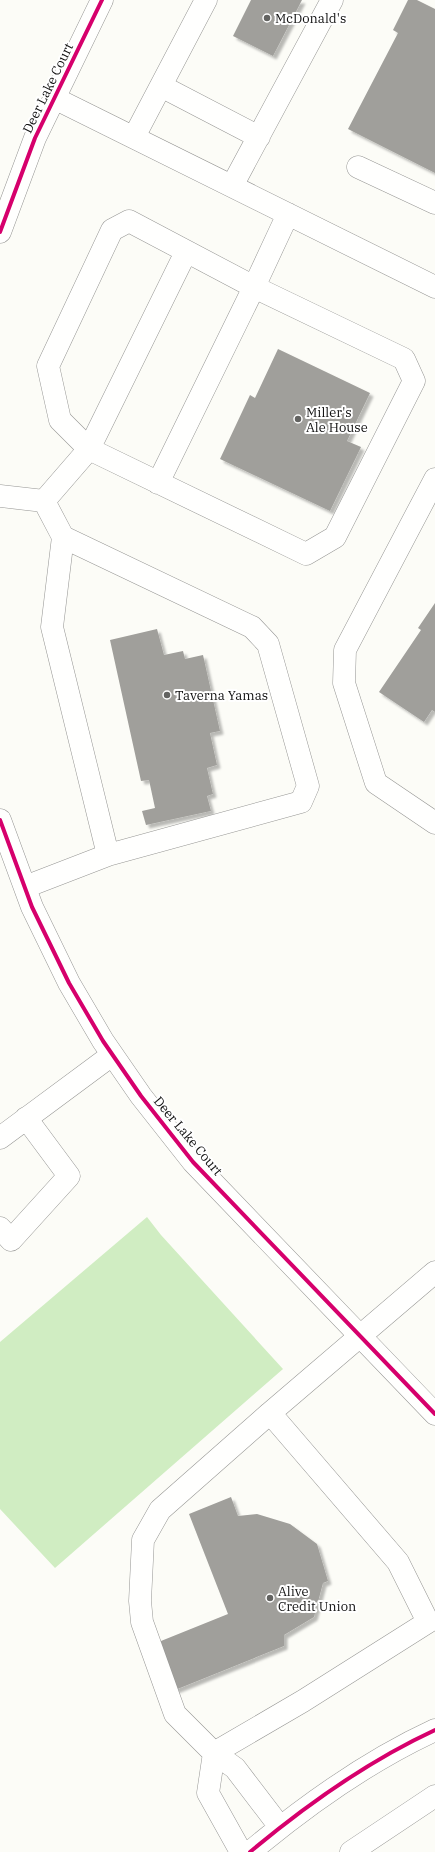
<svg xmlns="http://www.w3.org/2000/svg" width="435" height="1852" font-family="'IBM Plex Serif',serif">
	<style>
		.forest { fill: #d0edc2 }
		.building { fill: #a09f9b; filter: url(#shadow) }
		.lines { fill: none; stroke-linecap: round; stroke-linejoin: round }
		.minor-casing { stroke: #969694; stroke-width: 23 }
		.minor { stroke: #fffffe; stroke-width: 22 }
		.cycleway-casing { stroke: #fff; stroke-width: 6 }
		.cycleway { stroke: #d6006c; stroke-width: 4 }
		.poi-dot { fill: #636361; stroke: #fff; stroke-width: 1.5 }
		.labels { text-anchor: middle; dominant-baseline: central; stroke-width: 4; stroke-linejoin: round; paint-order: stroke }
		.poi-label { font-size: 13px; fill: #101010; stroke: #fff; text-anchor: start }
		.street-label { font-size: 13px; fill: #101010; stroke: #fff }
	</style>
	<defs>
		<filter id="shadow"><feDropShadow dx="3.5" dy="3.5" stdDeviation="1" flood-color="#0004"/></filter>
	</defs>
	<rect width="100%" height="100%" fill="#fcfcf7"/>
	<path class="forest" d="M147,1217L161,1235L283,1369L55,1568L0,1509V1342Z"/>
	<path class="building" d="M251,0H302L273,56L233,36Z
		M408,0H417L435,9V173L348,129L398,33L393,30Z
		M278,349L370,393L347,441L361,447L330,511L220,459L250,395L255,398Z
		M435,603V712L432,710L424,722L379,692L421,630L418,628Z
		M157,629L164,655L183,651L185,659L203,655L220,731L210,733L217,765L207,768L213,794L207,796L211,811L146,825L142,811L155,808L149,780L141,781L110,640Z
		M231,1497L238,1516L257,1514L290,1524L317,1544L328,1581L323,1583L314,1617L284,1635V1646L175,1690L156,1643L228,1614L189,1514Z"/>
	<g class="lines">
		<g class="minor-casing">
			<path id="minor" d="M161,86L259,137
				M54,98L435,287
				M134,137L206,0
				M358,167L435,203
				M232,186L332,0
				M0,232L35,138L102,0
				M435,479L345,650L344,683L376,783L435,823
				M158,483L254,287L404,359L414,381L335,537L306,554L89,449L60,420L48,366L112,230L129,221L254,287L288,214
				M0,496L44,501L63,537L52,627L108,855L301,802L308,786L268,644L252,627L63,537
				M44,501L89,449L186,252
				M0,820L32,907L69,983L103,1041L141,1096L193,1162L435,1414
				M25,887L108,855
				M0,1138L112,1055
				M0,1228L11,1240L69,1176L26,1118
				M270,1413L160,1510L143,1540L140,1601L142,1622L175,1714L214,1753L235,1768L280,1827
				M214,1753L303,1701L428,1622L398,1562L270,1413L435,1272
				M214,1753L208,1793L241,1852
				M250,1852C305,1806 370,1760 435,1730
				M351,1852L435,1796"/>
		</g>
		<use href="#minor" class="minor"/>
		<g class="cycleway-casing">
			<path id="cycleway" d="M0,232L35,138L102,0
				M0,820L32,907L69,983L103,1041L141,1096L193,1162L435,1414
				M250,1852C305,1806 370,1760 435,1730"/>
		</g>
		<use href="#cycleway" class="cycleway"/>
	</g>
	<g class="poi-dot">
		<circle cx="267" cy="18" r="4"/>
		<circle cx="298" cy="419" r="4"/>
		<circle cx="167" cy="695" r="4"/>
		<circle cx="270" cy="1598" r="4"/>
	</g>
	<g class="labels">
		<g class="poi-label">
			<text x="275" y="18">McDonald's</text>
			<text x="306" y="412">Miller's<tspan x="306" dy="15">Ale House</tspan></text>
			<text x="175" y="695">Taverna Yamas</text>
			<text x="278" y="1591">Alive<tspan x="278" dy="15">Credit Union</tspan></text>
		</g>
		<g class="street-label">
			<text transform="translate(48 88) rotate(-64)">Deer Lake Court</text>
			<text transform="translate(188 1136) rotate(50)">Deer Lake Court</text>
		</g>
	</g>
</svg>
